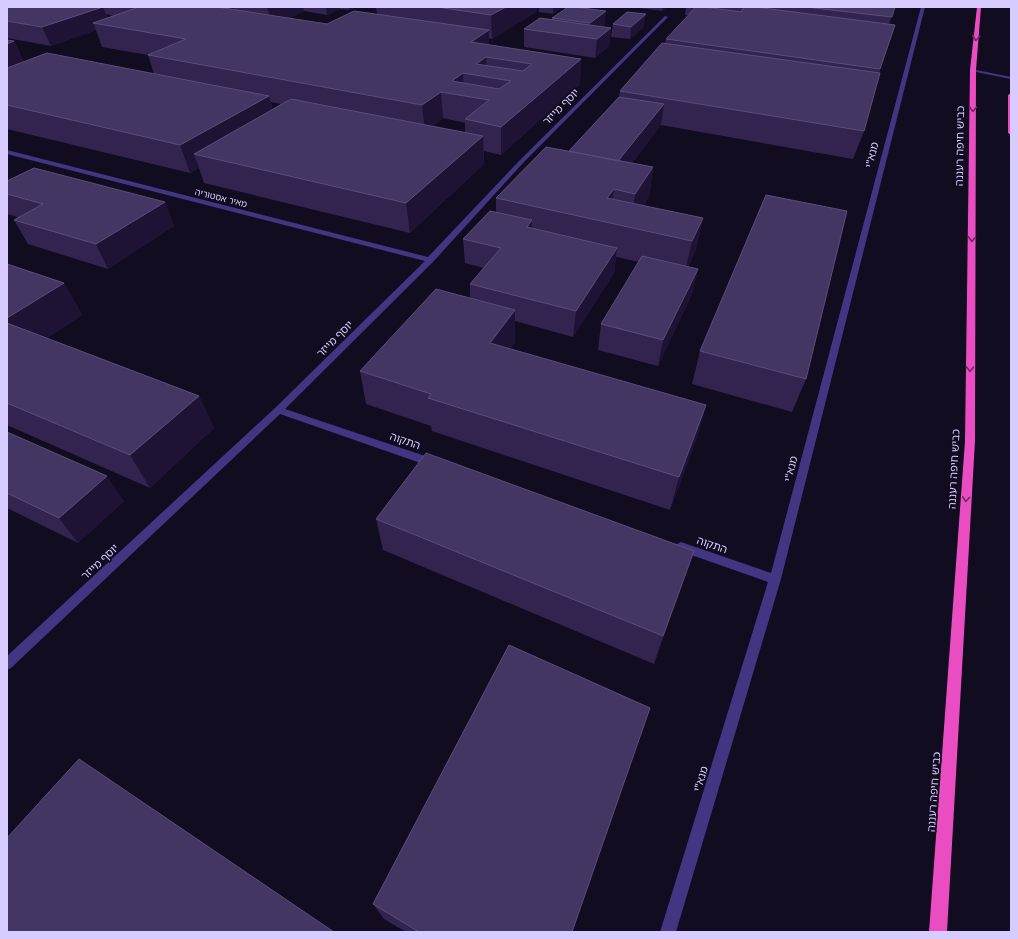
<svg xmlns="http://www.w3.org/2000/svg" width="1018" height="939" font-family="'Fira Sans','Noto Sans Hebrew',sans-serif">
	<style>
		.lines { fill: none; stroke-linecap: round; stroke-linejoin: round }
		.minor { fill: #423581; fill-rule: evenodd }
		.tertiary { fill: #423581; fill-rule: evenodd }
		.trunk { fill: #ea4cc2; fill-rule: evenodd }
		.wall { fill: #32244f; fill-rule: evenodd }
		.shaded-wall { fill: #1e1334 }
		.building { fill: #443662; stroke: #5b4d7b; fill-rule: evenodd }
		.oneway { stroke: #732969 }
		.labels { text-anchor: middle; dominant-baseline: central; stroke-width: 3.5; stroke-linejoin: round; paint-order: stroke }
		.far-street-label { font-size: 9px; fill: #d8cbff; stroke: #120c20 }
		.street-label { font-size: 11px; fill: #d8cbff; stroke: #120c20 }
	</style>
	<rect width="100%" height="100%" fill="#120c20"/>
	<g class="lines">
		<path class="minor" d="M921,7H925L781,579L676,932H660L768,582L677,550L675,547L677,544L681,542L771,573Z
			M665,16L668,17L523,163L433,262L285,409L437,460L438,463L437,466H429L280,414L11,668L7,670V656L275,408L425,261L7,154V150L428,257L519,161Z"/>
		<path class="tertiary" d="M971,69L1011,77V79L971,71Z"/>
		<path class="trunk" d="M977,7H981L976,70L975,441L947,932H929L965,441L970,70Z
			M1011,93V135L1008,133V95Z"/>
	</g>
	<path class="wall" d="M7,7H357L349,10L340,9L327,15L304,11L289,18L327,24L377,14L376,7H537L536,12L492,39L489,38V45L581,59L580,84L501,155L484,151V164L410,233L204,183L199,168L190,173L7,129V40L14,41L24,62L154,74L148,55L102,47L96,30L51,46L7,38ZM106,14L114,16L108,18ZM271,102L281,104L272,109ZM443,118L465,123V132L433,126Z
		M539,7H563L553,14L539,12Z
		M631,7H666L662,11Z
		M685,7H895L889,24L895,25L879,73L864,131L853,159L661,125L632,163L653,167L649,197L643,206L703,218L696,249L688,267L698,269L692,294L658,366L598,350L601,324L639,262L616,257L614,273L573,337L515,321V343L510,349L706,405L697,438L670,510L432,431L431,426L366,404L360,371L470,298V284L484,268L465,263L463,239L496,212V198L569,151L619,97L620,91L665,43L666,39L688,15H685L686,7Z
		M552,18L605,24L601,26L611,28L609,46L595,58L524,47V29L552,19Z
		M613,24L644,27L630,39L611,37Z
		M7,181L165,202L174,226L108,269L28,244L14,220L18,217L7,214Z
		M7,264L64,283L82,315L47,338L199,396L214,428L150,488L7,425Z
		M700,351L806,379L792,412L692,384Z
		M7,432L124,501L78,543L7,508Z
		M376,519L683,582L654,664L383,550Z
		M373,904L572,932H406L384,919Z"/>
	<path class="shaded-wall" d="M103,7L110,25L93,23L96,30L51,46L42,27Z
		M211,7H234L237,20Z
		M267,7H303L304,11L272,26Z
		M326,7H340V9L327,15Z
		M349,7H357L349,10Z
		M506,7H537L536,12L492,39L491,15Z
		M553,7H563L553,14Z
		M663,7H666L662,11Z
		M606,11L605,24L589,36L590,23Z
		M646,14L644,27L630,39L631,27Z
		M611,28L609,46L595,58L597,39Z
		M489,30V54L471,42Z
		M14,41L26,66L7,73V44Z
		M486,57L487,77L476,64Z
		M581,59L580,84L501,155V127Z
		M463,73L464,96L452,81Z
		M441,92L443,118L425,132L422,105Z
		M269,96L276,123L194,154L199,168L190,173L180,145Z
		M664,104L661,125L614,186L617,163Z
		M483,136L484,164L410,233L406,203Z
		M653,167L649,197L631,224L635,194Z
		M614,189L610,219L607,198Z
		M165,202L174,226L108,269L96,244Z
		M703,218L696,249L685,272L692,241Z
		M532,220V245L527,227Z
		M617,248L614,273L573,337L576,311Z
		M698,269L692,294L658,366L663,340Z
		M64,283L82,315L23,354L7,330V318Z
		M515,310V343L491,376L490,343Z
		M199,396L214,428L150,488L130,455Z
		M706,405L697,438L670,510L679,477Z
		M107,476L124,501L78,543L59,518Z
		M694,551L683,582L654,664L663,636Z"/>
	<path class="building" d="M7,7H103L42,27L7,21Z
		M139,7H217L327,24L354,11L489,30L471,42L581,59L501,127L465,119L489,100L441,92L422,105L148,55L186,39L93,23ZM486,57L532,64L523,71L476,64ZM463,73L511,81L499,89L452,81Z
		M437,7H506L491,15Z
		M568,7H574L606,11L590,23L552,18Z
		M696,7H705L741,12L744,7H755L895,25L880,69L666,39Z
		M806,7H895L892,17Z
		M627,12L646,14L631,27L613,24Z
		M540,18L611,28L597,39L524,29Z
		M7,40L14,41L7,44Z
		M662,43L880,73L864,131L620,91Z
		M47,53L269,96L180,145L7,105V68Z
		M619,97L664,104L618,161L569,151Z
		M291,99L483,136L406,203L194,154Z
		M546,147L653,167L635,194L614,189L607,198L703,218L692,241L496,198Z
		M34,168L165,202L96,244L14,220L43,204L7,194V181Z
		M766,195L847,211L806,379L700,351Z
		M490,211L532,220L527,227L617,248L576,311L470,284L501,248L463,239Z
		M642,256L698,269L663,340L601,324Z
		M7,264L64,283L7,318Z
		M436,289L515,310L490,343L706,405L679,477L428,398L431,394L360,371Z
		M7,323L199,396L130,455L7,403Z
		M7,432L107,476L59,518L7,493Z
		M426,453L694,551L663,636L376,519Z
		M509,645L650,708L572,932H419L373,904Z
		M79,759L334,932H7V838Z"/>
	<defs><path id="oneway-chevron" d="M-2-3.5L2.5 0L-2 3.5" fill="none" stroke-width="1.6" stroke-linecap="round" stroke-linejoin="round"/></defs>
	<g class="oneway">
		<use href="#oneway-chevron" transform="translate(976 38) rotate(96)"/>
		<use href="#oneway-chevron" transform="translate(973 109) rotate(91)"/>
		<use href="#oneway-chevron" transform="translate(972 239) rotate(91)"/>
		<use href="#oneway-chevron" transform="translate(970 369) rotate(91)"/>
		<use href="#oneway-chevron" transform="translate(966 499) rotate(94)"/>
	</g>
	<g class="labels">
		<g class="far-street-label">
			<text transform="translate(221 198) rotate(14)">מאיר אסטוריה</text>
		</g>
		<g class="street-label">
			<text transform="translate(561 107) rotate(-45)">יוסף מייזר</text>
			<text transform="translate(960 146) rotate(-89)">כביש חיפה רעננה</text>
			<text transform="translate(872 155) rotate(-76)">מנא"י</text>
			<text transform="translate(335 339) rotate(-45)">יוסף מייזר</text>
			<text transform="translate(405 441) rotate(19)">התקוה</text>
			<text transform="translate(791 469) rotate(-76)">מנא"י</text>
			<text transform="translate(954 469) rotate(-87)">כביש חיפה רעננה</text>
			<text transform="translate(712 545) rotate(19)">התקוה</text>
			<text transform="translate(100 562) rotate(-43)">יוסף מייזר</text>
			<text transform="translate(701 779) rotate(-73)">מנא"י</text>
			<text transform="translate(934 792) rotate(-86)">כביש חיפה רעננה</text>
		</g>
	</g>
	<rect width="1018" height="939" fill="none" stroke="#d8cbff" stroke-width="16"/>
</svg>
